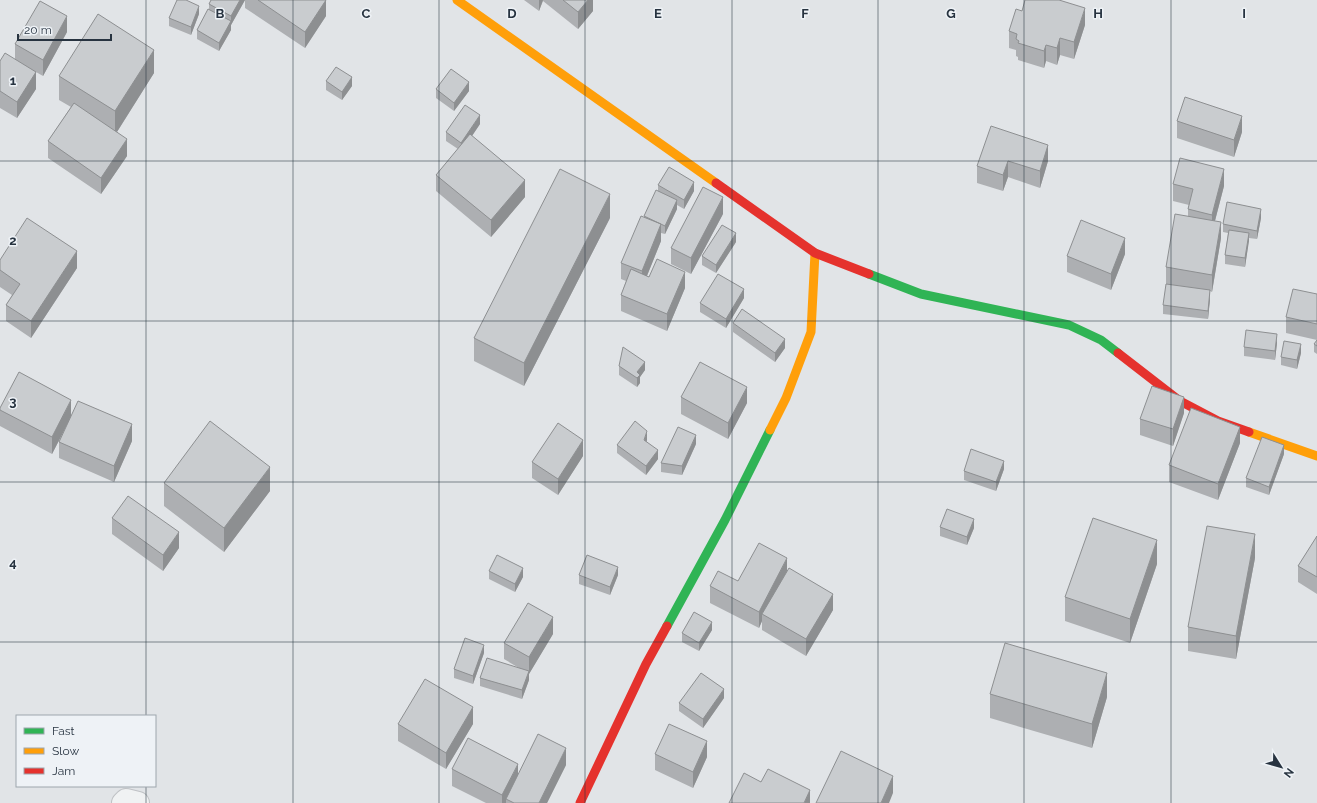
<svg xmlns="http://www.w3.org/2000/svg" width="1317" height="803" font-family="Raleway,sans-serif">
	<style>
		.lines { fill: none; stroke-linecap: round; stroke-linejoin: round }
		.street-casing { stroke: #bfc2c5; stroke-width: 24 }
		.street { stroke: #f0f2f3; stroke-width: 22 }
		.fast { stroke: #30b455; stroke-width: 9 }
		.slow { stroke: #ff9f0a; stroke-width: 9 }
		.jam { stroke: #e5322d; stroke-width: 9 }
		.wall { fill: #adafb2 }
		.shaded-wall { fill: #8d8f91 }
		.building { fill: #c9cccf; stroke: #8d8f91 }
		.grid { fill: none; stroke: #273340; stroke-width: 1; stroke-opacity: 0.55 }
		.grid-label { font-size: 13px; text-anchor: middle; font-weight: bold; fill: #273340; stroke: #eef2f6; stroke-width: 3; stroke-linejoin: round; paint-order: stroke }
	</style>
	<rect width="100%" height="100%" fill="#e1e4e7"/>
	<g class="lines">
		<g class="street-casing">
			<path id="street" d="M123,803L126,800L138,803"/>
		</g>
		<use href="#street" class="street"/>
		<path class="fast" d="M869,274L921,294L1069,325L1101,340L1118,353
			M667,626L725,520L770,430"/>
		<path class="slow" d="M457,0L716,183
			M770,430L786,398L811,332L815,253
			M1249,432L1317,456"/>
		<path class="jam" d="M716,183L815,253L869,274
			M1118,353L1180,401L1218,421L1249,432
			M580,803L646,664L667,626"/>
	</g>
	<path class="wall" d="M211,0H245L231,25V30L219,51L197,39V30L209,9V4Z
		M245,0H326V16L305,48L245,8Z
		M524,0H593V11L578,29L543,1L539,11Z
		M1022,11L1085,25L1074,59L1060,55L1057,65L1046,61L1044,68L1018,60V57L1016,56V50L1009,48V31Z
		M199,14L191,35L169,26V18Z
		M67,32L43,76L36,72V89L17,118L0,108V61L15,60V44Z
		M154,73L117,132L127,156L101,194L48,158V141L71,107L59,100V76Z
		M326,81L352,86L342,100L326,90Z
		M436,89L469,91L454,111L436,98Z
		M1177,121L1242,132L1234,157L1177,138Z
		M480,124L472,136L525,197L491,237L436,191V175L458,149L446,141V132Z
		M1048,145V161L1040,188L1008,177L1003,191L977,183V166Z
		M1173,184L1224,186L1215,221L1221,238L1212,292L1210,291V299L1208,319L1163,314V305L1183,287L1166,284V267L1188,216V209L1189,205L1173,201Z
		M658,185L694,191L684,209L677,205V209L665,234L661,233V241L647,276L685,288L667,331L621,311V295L626,281L621,279V263L644,218V216L658,191Z
		M723,214L691,274L671,264V248Z
		M610,218L524,386L474,361V338Z
		M1261,218L1257,239L1249,238L1245,267L1225,264V255L1228,233L1223,232V224Z
		M736,242L716,273L702,265V256Z
		M1125,254L1111,290L1067,272V256Z
		M0,260L77,268L31,338L6,321V305L12,295L0,287Z
		M1317,294V354L1314,352V344L1317,340L1286,333V317Z
		M744,298L726,328L700,312V303Z
		M733,323L785,348L775,362L733,332Z
		M1277,343L1275,360L1244,356V347Z
		M1301,353L1297,369L1281,365V357Z
		M619,366L645,370L640,377V383L637,387L619,375Z
		M681,397L747,403L728,439L681,414Z
		M0,408L71,415L132,441L114,482L59,458V442L67,425L52,454L0,426Z
		M1184,413L1173,446L1140,435V419Z
		M647,440V442L658,459L646,475L617,453V445Z
		M1240,443L1218,500L1169,482V465Z
		M696,444L682,475L661,472V463Z
		M1284,454L1269,495L1246,487V478Z
		M583,456L558,495L532,478V462Z
		M1004,469L996,491L964,480V471Z
		M164,483L270,491L224,552L164,506Z
		M112,518L179,548L163,571L112,534Z
		M940,527L974,528L967,545L940,536Z
		M1317,536V594L1298,582V566Z
		M1255,558L1236,659L1188,651V627Z
		M1157,564L1130,643L1065,621V597Z
		M489,571L523,577L515,592L489,579Z
		M787,571L833,610L806,656L762,630V621L759,628L710,603V586L738,581Z
		M579,575H618L610,595L579,584Z
		M712,630L699,651L682,642V633Z
		M553,634L529,674V680L522,699L480,686V678L519,668L504,659V643Z
		M484,653L473,684L454,678V669Z
		M990,694L1107,697L1092,748L990,718Z
		M724,698L703,728L679,711V703Z
		M398,724H473L446,769L398,741Z
		M655,754L707,757L693,788L655,770Z
		M566,765L547,803H486L452,786V769L518,775Z"/>
	<path class="shaded-wall" d="M240,0H245L231,25V16Z
		M326,0V16L305,48V32Z
		M539,0H543L539,11Z
		M588,0H593V11L578,29V12Z
		M199,6V14L191,35V27Z
		M1085,8V25L1074,59V42Z
		M67,16V32L43,76V60Z
		M231,21V30L219,51V43Z
		M1060,38V55L1057,65V48Z
		M1046,45V61L1044,68V51Z
		M154,50V73L115,135V111Z
		M36,72V89L17,118V102Z
		M352,77V86L342,100V92Z
		M469,82V91L454,111V103Z
		M480,115V124L461,152V143Z
		M1242,116V132L1234,157V140Z
		M127,139V156L101,194V178Z
		M1048,145V161L1040,188V171Z
		M1008,161V177L1003,191V175Z
		M1224,169V186L1212,232V215Z
		M525,180V197L491,237V220Z
		M694,182V191L684,209V200Z
		M610,194V218L524,386V363Z
		M723,197V214L691,274V258Z
		M677,200V209L665,234V226Z
		M1261,209V218L1257,239V231Z
		M1221,222V238L1212,292V275Z
		M661,224V241L642,288V271Z
		M736,233V242L716,273V265Z
		M1249,233V241L1245,267V258Z
		M1125,238V254L1111,290V274Z
		M77,251V268L31,338V321Z
		M685,272V288L667,331V314Z
		M744,289V298L726,328V319Z
		M1210,290V299L1208,319V311Z
		M1277,334V343L1275,360V351Z
		M785,339V348L775,362V353Z
		M1301,344V353L1297,369V360Z
		M645,362V370L640,377V383L637,387V372Z
		M747,387V403L728,439V423Z
		M1184,397V413L1173,446V429Z
		M71,400V417L52,454V437Z
		M132,424V441L114,482V466Z
		M1240,427V443L1218,500V484Z
		M647,431V440L644,448V440Z
		M696,435V444L682,475V466Z
		M583,440V456L558,495V479Z
		M1284,445V454L1269,495V487Z
		M658,450V459L646,475V466Z
		M1004,461V469L996,491V482Z
		M270,467V491L224,552V528Z
		M974,519V528L967,545V537Z
		M179,532V548L163,571V555Z
		M1255,534V558L1236,659V636Z
		M1157,540V564L1130,643V619Z
		M787,558V574L762,614V621L759,628V612Z
		M618,567V575L610,595V587Z
		M523,568V577L515,592V584Z
		M833,594V610L806,656V639Z
		M553,617V634L529,674V680L522,699V690L529,671V657Z
		M712,622V630L699,651V643Z
		M484,645V653L473,684V676Z
		M1107,673V697L1092,748V724Z
		M724,689V698L703,728V719Z
		M473,707V724L446,769V753Z
		M707,741V757L693,788V772Z
		M566,748V765L547,803H539Z
		M518,764V780L506,799V803H502V795Z
		M893,776V793L889,803H881Z
		M810,790V803H804Z"/>
	<path class="building" d="M177,0H186L199,6L191,27L169,18Z
		M211,0H240L231,16L209,4Z
		M258,0H326L305,32Z
		M563,0H588L578,12Z
		M1025,0H1059L1085,8L1074,42L1060,38L1057,48L1046,45L1044,51L1018,43L1019,41L1016,39L1017,34L1009,31L1016,9L1022,11Z
		M40,1L67,16L43,60L15,44Z
		M208,9L231,21L219,43L197,30Z
		M98,14L154,50L115,111L59,76Z
		M5,53L36,72L17,102L0,91V61Z
		M336,67L352,77L342,92L326,81Z
		M451,69L469,82L454,103L436,89Z
		M1185,97L1242,116L1234,140L1177,121Z
		M74,103L127,139L101,178L48,141Z
		M465,105L480,115L461,143L446,132Z
		M991,126L1048,145L1040,171L1008,161L1003,175L977,166Z
		M470,134L525,180L491,220L436,175Z
		M1180,158L1224,169L1212,215L1188,209L1193,189L1173,184Z
		M669,167L694,182L684,200L658,185Z
		M560,169L610,194L524,363L474,338Z
		M703,187L723,197L691,258L671,248Z
		M656,190L677,200L665,226L644,216Z
		M1227,202L1261,209L1257,231L1223,224Z
		M1175,214L1221,222L1212,275L1166,267Z
		M641,216L661,224L642,271L621,263Z
		M27,218L77,251L31,321L6,305L20,284L0,270V260Z
		M1081,220L1125,238L1111,274L1067,256Z
		M722,225L736,233L716,265L702,256Z
		M1229,230L1249,233L1245,258L1225,255Z
		M657,259L685,272L667,314L621,295L631,269L649,277Z
		M718,274L744,289L726,319L700,303Z
		M1166,284L1210,290L1208,311L1163,305Z
		M1293,289L1317,294V324L1286,317Z
		M742,309L785,339L775,353L733,323Z
		M1246,330L1277,334L1275,351L1244,347Z
		M1317,340V346L1314,344Z
		M1284,341L1301,344L1297,360L1281,357Z
		M623,347L645,362L637,372L640,375L637,378L619,366Z
		M700,362L747,387L728,423L681,397Z
		M19,372L71,400L52,437L0,410V408Z
		M1152,386L1184,397L1173,429L1140,419Z
		M78,401L132,424L114,466L59,442Z
		M1191,408L1240,427L1218,484L1169,465Z
		M210,421L270,467L224,528L164,483Z
		M635,421L647,431L644,440L658,450L646,466L617,445Z
		M558,423L583,440L558,479L532,462Z
		M678,427L696,435L682,466L661,463Z
		M1262,437L1284,445L1269,487L1246,478Z
		M971,449L1004,461L996,482L964,471Z
		M128,496L179,532L163,555L112,518Z
		M947,509L974,519L967,537L940,527Z
		M1093,518L1157,540L1130,619L1065,597Z
		M1207,526L1255,534L1236,636L1188,627Z
		M1317,536V577L1298,566Z
		M759,543L787,558L759,612L710,586L718,571L738,581Z
		M497,555L523,568L515,584L489,571Z
		M587,555L618,567L610,587L579,575Z
		M789,568L833,594L806,639L762,614Z
		M528,603L553,617L529,657L504,643Z
		M694,612L712,622L699,643L682,633Z
		M465,638L484,645L473,676L454,669Z
		M1005,643L1107,673L1092,724L990,694Z
		M487,658L529,671L522,690L480,678Z
		M701,673L724,689L703,719L679,703Z
		M425,679L473,707L446,753L398,724Z
		M669,724L707,741L693,772L655,754Z
		M538,734L566,748L539,803H514L506,799Z
		M468,738L518,764L502,795L452,769Z
		M841,751L893,776L881,803H816Z
		M768,769L810,790L804,803H729L744,773L761,782Z"/>
	<path class="grid" d="M146,0V716M293,0V803M439,0V803M585,0V803M732,0V803M878,0V803M1024,0V803M1171,0V803M0,161H1317M0,321H1317M0,482H1317M0,642H1317M146,786V803"/>
	<g class="grid-label">
		<text x="220" y="18">B</text>
		<text x="366" y="18">C</text>
		<text x="512" y="18">D</text>
		<text x="658" y="18">E</text>
		<text x="805" y="18">F</text>
		<text x="951" y="18">G</text>
		<text x="1098" y="18">H</text>
		<text x="1244" y="18">I</text>
		<text x="13" y="85">1</text>
		<text x="13" y="245">2</text>
		<text x="13" y="406">3</text>
		<text x="13" y="567">4</text>
	</g>
	<rect x="16" y="715" width="140" height="72" fill="#eef2f6" stroke="#9ea6ad"/>
	<rect x="24" y="728" width="20" height="6" fill="#30b455" stroke="#9ea6ad"/>
	<text x="52" y="735" font-size="12" fill="#273340">Fast</text>
	<rect x="24" y="748" width="20" height="6" fill="#ff9f0a" stroke="#9ea6ad"/>
	<text x="52" y="755" font-size="12" fill="#273340">Slow</text>
	<rect x="24" y="768" width="20" height="6" fill="#e5322d" stroke="#9ea6ad"/>
	<text x="52" y="775" font-size="12" fill="#273340">Jam</text>
	<g transform="translate(1281 767) rotate(127)" stroke="#eef2f6" stroke-width="3" paint-order="stroke">
	<path d="M0-3L7 15L0 10L-7 15Z" fill="#273340"/>
	<text y="-6" font-size="11" font-weight="bold" text-anchor="middle" fill="#273340">N</text>
	</g>
	<path d="M18 34v6h93v-6" fill="none" stroke="#273340" stroke-width="2"/>
	<text x="24" y="34" font-size="12" fill="#273340" stroke="#eef2f6" stroke-width="3" paint-order="stroke">20 m</text>
</svg>
